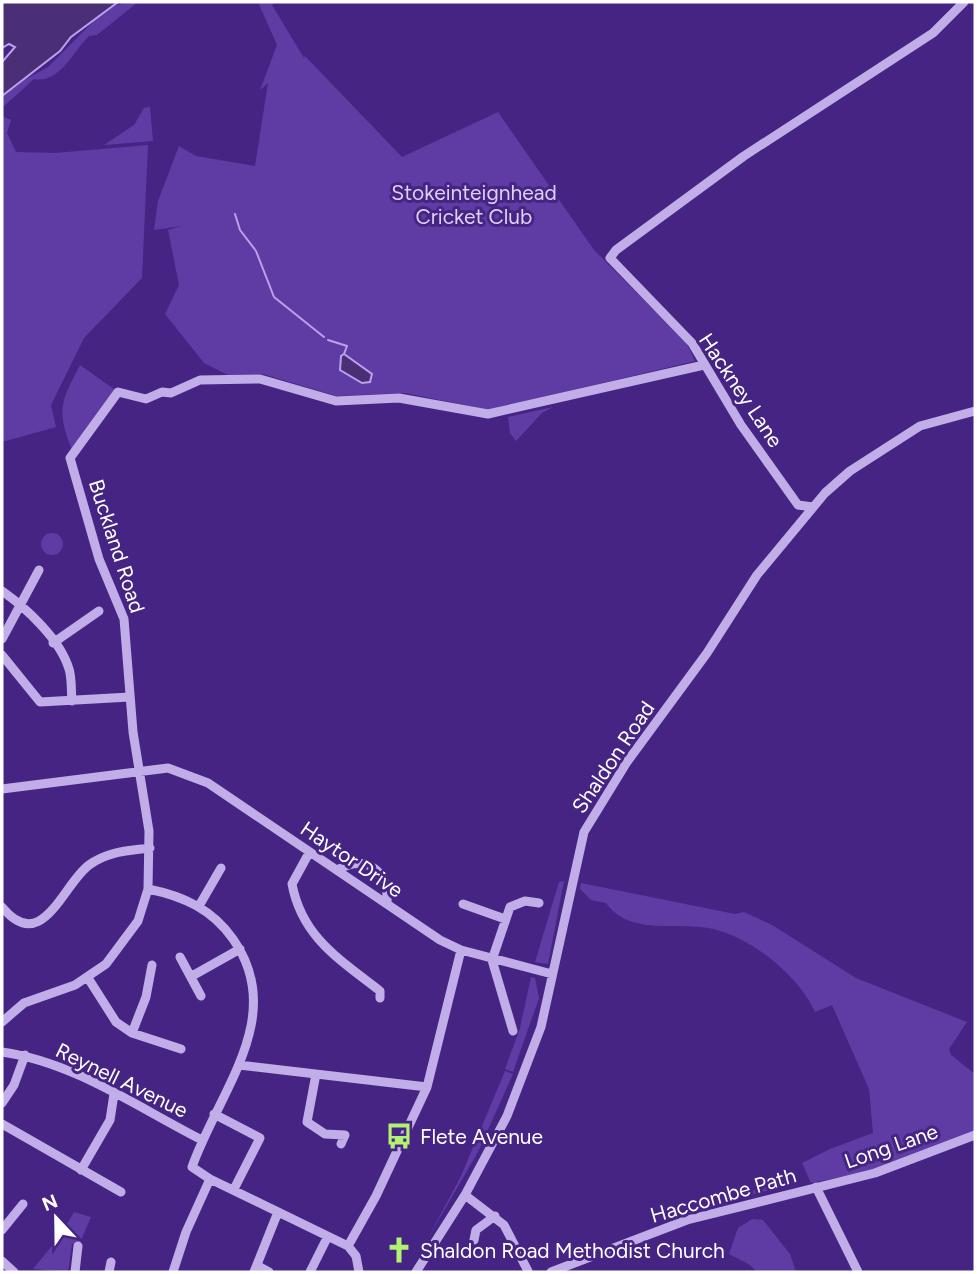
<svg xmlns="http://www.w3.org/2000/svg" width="977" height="1274" font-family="Figtree,sans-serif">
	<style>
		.green { fill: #5f3ca3; fill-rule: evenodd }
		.water { fill: #4a2f77; stroke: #b9a2e9; stroke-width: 2 }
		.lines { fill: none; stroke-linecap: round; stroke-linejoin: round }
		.stream { stroke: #b9a2e9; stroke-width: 2 }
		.minor { stroke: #c1ade8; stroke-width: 9 }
		.labels { text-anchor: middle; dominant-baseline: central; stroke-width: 6; stroke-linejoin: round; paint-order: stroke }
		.park-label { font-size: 21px; fill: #ded1f6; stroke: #462484 }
		.street-label { font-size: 21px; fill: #fff; stroke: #462484 }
		.poi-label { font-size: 21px; fill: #fff; stroke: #462484; text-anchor: start }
	</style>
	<rect width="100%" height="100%" fill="#462484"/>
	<path class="green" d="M104,2H118L116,5L138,2L97,35L89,36C72,53 59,84 34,79L2,108V90ZM93,22L48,67L26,79L60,51L71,37Z
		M258,2H275L272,5L304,58L305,56L402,157L498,112L594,250L686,342L695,361L489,410L405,393L336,396L263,374L228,375L204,363L165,314L179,285L168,230L182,226L154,230L158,201L179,146L196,156L255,166L268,83L260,90L277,45Z
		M150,107L153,141L104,145L134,125L144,108Z
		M2,116L11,120L7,133L16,152L55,153L148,145L142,278L84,338L51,405L56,427L2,442Z
		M80,365L118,392L72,450C56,410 61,402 80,365Z
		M553,407L542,413L516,441L510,433L508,417Z
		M41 544a11 11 0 1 1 22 0a11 11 0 1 1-22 0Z
		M564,881L548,964L535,962L559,882Z
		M581,883L735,914L744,912L772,925L856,978L967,1022L949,1049L951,1055L975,1074V1131L874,1170L811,1183L802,1163L830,1149L873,1133L869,1089L832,1005L815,1012C799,976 752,938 713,929C679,921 630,937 606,903L591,900L580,889Z
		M531,977L535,978L539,998L513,1072L505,1069L520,1028Z
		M505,1071L513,1074L478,1152L427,1240L461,1176Z
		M788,1175L792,1183H797L747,1196L749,1192Z
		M74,1212L91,1217L79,1245L72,1244L68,1272L33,1269L60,1236Z
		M752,1219L763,1220L790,1254L796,1272H757L750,1265L729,1254L738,1228Z"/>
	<path class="water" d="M2,2H118L71,37L60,51L2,96V62L15,47L9,44L2,48Z
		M344,354L372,374L370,382L362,383L340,370L341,356Z"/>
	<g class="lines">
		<path class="stream" d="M235,214L240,230L256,251L274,297L324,337
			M328,340L347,346L344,354"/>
		<path class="minor" d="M813,507L798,505L741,425L692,343L610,258L616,250L744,156L933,33L964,2
			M2,591C26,608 60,639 69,669C72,678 71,691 72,701
			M2,639L39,570
			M53,643L99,611
			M2,655L40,702L130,697
			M2,789L168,768L208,783L440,940L461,950L552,974
			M309,853L292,884C302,937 339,959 380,991V998
			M337,870C367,854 389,870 387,904
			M148,889C183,896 212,909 233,939C288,1017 218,1092 192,1167L210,1179L348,1246L356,1256L359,1272
			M463,904L505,919
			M199,906L221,868
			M2,907C42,956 63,884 89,865C108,851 128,851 150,848
			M180,957L201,996
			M192,976L240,949
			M88,978L116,1022L132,1033L181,1049
			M2,1022L24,1003L75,985L106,964L138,921L148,889L149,831L133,732L124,619L99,559L70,458L118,392L146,399L162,392L171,393L200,380L260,379L336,401L399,398L488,414L704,365
			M513,1031L492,960L510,907L525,901L539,903
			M132,1033L146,997L152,965
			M2,1052C74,1062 137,1107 202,1140
			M239,1065L427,1087
			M316,1074L307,1122L325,1134L345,1135L341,1144
			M2,1103L14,1085L25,1055
			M214,1114L260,1138L234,1189
			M2,1124L121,1192
			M81,1170L110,1120L114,1094
			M816,1187L858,1272
			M465,1195L504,1225L528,1271
			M2,1230L23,1204
			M474,1240L476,1230L495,1216
			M348,1246L376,1196L427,1087L461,950
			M2,1261L14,1272
			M258,1266L269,1272
			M75,1272L78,1246
			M109,1272L111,1262
			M173,1272L186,1232L210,1179
			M254,1272L278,1212
			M310,1272L327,1238
			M416,1272L465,1195L507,1116L541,1027L584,832L627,762L707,653L757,575L825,493L850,471L920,426L975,411
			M551,1272L687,1220L875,1173L975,1135"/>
	</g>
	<defs>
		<g id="bus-bare" transform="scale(2.1)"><path d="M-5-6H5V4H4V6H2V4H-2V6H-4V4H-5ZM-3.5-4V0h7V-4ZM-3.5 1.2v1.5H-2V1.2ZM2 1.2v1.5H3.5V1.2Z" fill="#b1f271" stroke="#462484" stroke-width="2.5" paint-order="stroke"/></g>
		<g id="church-bare" transform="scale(2.1)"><path d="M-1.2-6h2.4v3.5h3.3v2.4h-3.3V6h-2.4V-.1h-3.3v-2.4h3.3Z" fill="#b1f271" stroke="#462484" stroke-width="2.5" paint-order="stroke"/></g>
	</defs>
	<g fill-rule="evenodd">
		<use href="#bus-bare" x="399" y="1136"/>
		<use href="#church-bare" x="399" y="1250"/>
	</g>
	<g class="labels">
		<g class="park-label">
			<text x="474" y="192">Stokeinteignhead<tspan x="474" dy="24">Cricket Club</tspan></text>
		</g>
		<g class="street-label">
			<text transform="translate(741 390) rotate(56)">Hackney Lane</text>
			<text transform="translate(117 546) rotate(72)">Buckland Road</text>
			<text transform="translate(613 757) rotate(-56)">Shaldon Road</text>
			<text transform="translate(352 859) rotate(34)">Haytor Drive</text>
			<text transform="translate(122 1080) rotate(26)">Reynell Avenue</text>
			<text transform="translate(891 1146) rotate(-19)">Long Lane</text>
			<text transform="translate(723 1195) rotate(-16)">Haccombe Path</text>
		</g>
		<g class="poi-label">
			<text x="420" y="1136">Flete Avenue</text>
			<text x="420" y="1250">Shaldon Road Methodist Church</text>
		</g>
	</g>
	<rect width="977" height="1274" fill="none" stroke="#ffffff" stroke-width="7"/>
	<g transform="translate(56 1218) rotate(338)" stroke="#462484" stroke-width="5" paint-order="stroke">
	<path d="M0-5L12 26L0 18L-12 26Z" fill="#ffffff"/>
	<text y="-10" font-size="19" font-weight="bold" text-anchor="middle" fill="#ffffff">N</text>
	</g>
</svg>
